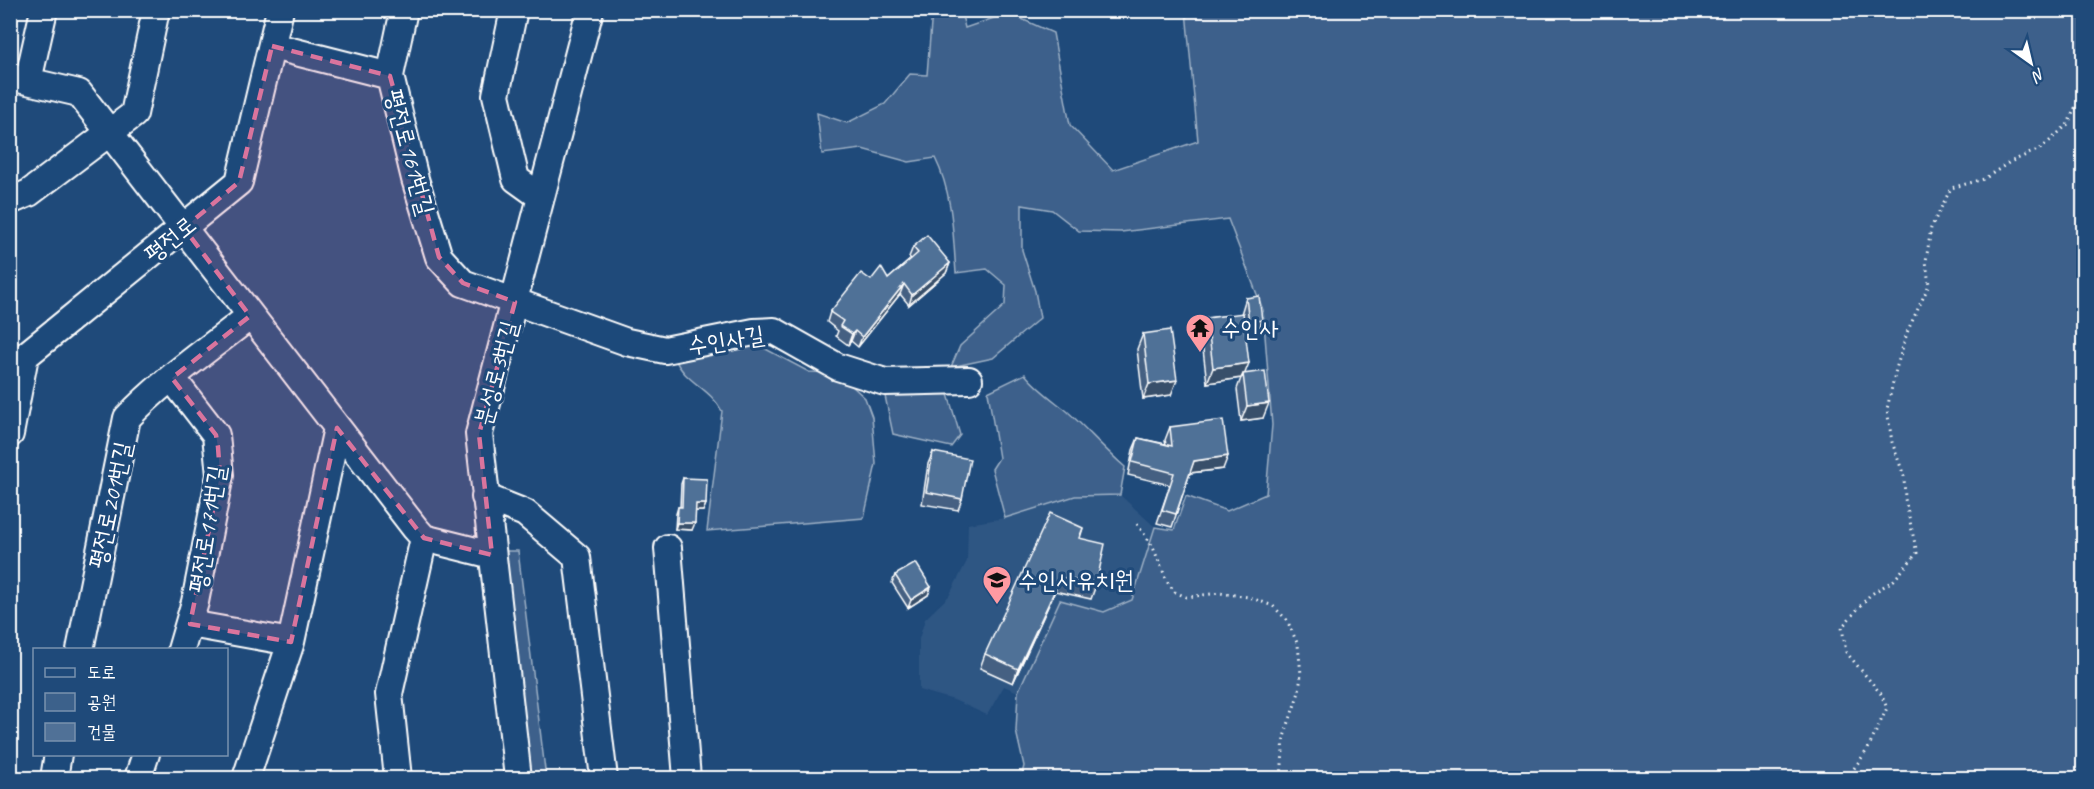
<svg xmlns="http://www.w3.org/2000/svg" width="2094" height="789" font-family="Caveat,'Poor Story',sans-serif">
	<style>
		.built { fill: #2e5683 }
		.green { fill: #3c618b; stroke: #9eb0c5; stroke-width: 1.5 }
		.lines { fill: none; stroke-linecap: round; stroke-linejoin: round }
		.minor-casing { stroke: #fff; stroke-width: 30 }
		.path { stroke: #fff; stroke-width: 3; stroke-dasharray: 1.5 4.5; stroke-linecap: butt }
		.minor { stroke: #1f4a7a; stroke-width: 26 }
		.wall { fill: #456182; stroke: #fff; stroke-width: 1.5 }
		.shaded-wall { fill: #384f6a; stroke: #fff; stroke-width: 1.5 }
		.building { fill: #507197; stroke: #fff; stroke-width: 1.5 }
		.marked { fill: #da749d; fill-opacity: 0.2; stroke: #da749d; stroke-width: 4.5; stroke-dasharray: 12 8; stroke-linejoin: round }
		.labels { text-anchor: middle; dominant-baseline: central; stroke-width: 6; stroke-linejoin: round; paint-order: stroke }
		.street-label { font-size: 24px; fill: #fff; stroke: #1f4a7a }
		.poi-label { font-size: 24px; fill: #fff; stroke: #1f4a7a; text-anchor: start }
	</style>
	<rect width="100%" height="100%" fill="#1f4a7a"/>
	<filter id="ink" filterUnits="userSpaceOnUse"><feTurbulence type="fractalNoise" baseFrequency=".0167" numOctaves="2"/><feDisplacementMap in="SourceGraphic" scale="12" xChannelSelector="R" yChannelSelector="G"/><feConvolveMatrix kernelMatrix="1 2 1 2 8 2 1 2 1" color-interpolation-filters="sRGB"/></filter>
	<g filter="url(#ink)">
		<path class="built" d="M1120,495L1155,527L1132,600L1104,612L1060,600L1018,692L1004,686L987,715L954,700L919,690V639L925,619L949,596L967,561L968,524L1005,518L1075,496Z"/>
		<path class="green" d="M932,11H961L965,28L1008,13L1053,33L1070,125L1113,170L1198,141L1186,11H2083V778H1021L1024,766L1016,731L1018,692L1060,600L1104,612L1132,600L1155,527L1174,530L1186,496L1227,511L1266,494L1272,425L1263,310L1228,219L1121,232L1079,231L1052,210L1022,205V250L1035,291L1040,318L993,358L951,367L960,346L1005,305L1006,285L987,269L956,273C953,234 953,194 935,158L909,162L862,149L822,154L817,113L847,123L885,104L910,74L927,75Z
			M745,338L809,372L838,373L865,398L872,417L876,464L864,518L707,531L722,411C710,388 685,382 675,359Z
			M1025,374C1037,389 1052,399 1067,411C1087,429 1104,449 1125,467L1120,495L1075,496L1005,518L992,469L999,458L988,392Z
			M934,390L948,394L960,435L951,447L893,434L885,396Z
			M501,551H518L546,778H524Z"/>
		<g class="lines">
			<g class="minor-casing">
				<path id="minor" d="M404,10L390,76L415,179L439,257L463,283L627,342L665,350L754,332L774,331L838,367L885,382L969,380
					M514,10L496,95L516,179L541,197
					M272,46L390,76
					M10,77L79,93L415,528L424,538L492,555
					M28,81L44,10
					M10,201L29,193L134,114L156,10
					M172,378L216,435L220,475L195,602L181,650
					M10,434L25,356L239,182L280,10
					M485,497L525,513L577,557L604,778
					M668,548L687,778
					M190,624L291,642
					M80,650L127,418C163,380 209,349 250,316
					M54,778L58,754
					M138,778L146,754
					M246,778L291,642L337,428
					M398,778L389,694L424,538
					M518,778L479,434L590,10"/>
			</g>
			<path class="path" d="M1137,524L1152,545L1168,583L1175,592L1186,597L1220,593L1249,597L1273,606L1287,620L1298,645L1301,674L1299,692L1284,737L1281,778
				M1847,778L1868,749L1887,708L1881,694L1846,652L1842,627L1870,595L1894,580L1917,553L1905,499L1904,476L1892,442L1887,409L1896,369L1908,330L1929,285L1926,261L1931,228L1951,188L1984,179L2010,162L2042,148L2068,124L2075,108L2084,100"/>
			<use href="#minor" class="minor"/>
		</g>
		<path class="wall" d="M913,247L950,263L946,273L909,305L900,294L858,347L851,341L848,345L836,336L838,331L827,322L830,312L888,279L911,259L909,257Z
			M1246,298L1262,320L1257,335L1246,337L1245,373L1263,418L1241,421L1237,389L1241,378L1207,383L1201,333L1207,318L1241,314Z
			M1143,334L1171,395L1143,399L1137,349Z
			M1170,427L1223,469L1190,473L1172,527L1157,523L1170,485L1128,475L1133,450L1138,438L1166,444L1165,440Z
			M933,452L962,499L958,510L922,504L928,464Z
			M683,478L706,504L703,511H695L692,530L675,529L676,514L678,507H680L681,484Z
			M1083,528L1080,538L1096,585L1091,599L1055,591L1013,683L980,668L985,654Z
			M895,575L931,587L928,595L908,608L892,583Z"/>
		<path class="shaded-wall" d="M950,263L946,273L909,305L912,295Z
			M904,284L900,294L858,347L862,337Z
			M1262,320L1257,335L1244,337L1249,322Z
			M855,331L851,341L848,345L852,334Z
			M1249,363L1243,378V374L1241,378L1207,383L1213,368Z
			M1177,380L1171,395L1143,399L1149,384Z
			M1269,403L1263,418L1241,421L1247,406Z
			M1228,456L1223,469L1189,473L1194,461Z
			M696,504H706L703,511H693Z
			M677,523H695L692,530L675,529Z
			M1061,577L1055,591L1013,683L1018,669Z
			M931,587L928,595L908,608L911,600Z"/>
		<path class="building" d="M927,235L950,263L912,295L904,284L862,337L855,331L852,334L840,326L843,321L830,312L861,273L871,280L881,267L888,279L918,253L913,247Z
			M1259,296L1262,320L1249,322L1246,298Z
			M1243,313L1249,363L1213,368L1207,318Z
			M1170,330L1177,380L1149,384L1143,334Z
			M1265,371L1269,403L1247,406L1243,374Z
			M1223,420L1228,456L1194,461L1176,514L1162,510L1174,473L1132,462L1138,438L1172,446L1170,427Z
			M933,452L970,459L962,499L926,492Z
			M683,478L707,479L706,504H696L695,523H677L678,507H682Z
			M1050,513L1083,528L1079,538L1105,544L1096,585L1061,577L1018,669L985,654Z
			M916,563L931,587L911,600L895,575Z"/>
	</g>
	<path class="marked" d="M272,46L390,76L439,257L463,283L515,302L479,434L492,555L424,538L337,428L291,642L190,624L220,475L218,447L216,435L172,378L250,316L184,228L239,182Z"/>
	<defs>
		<g id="temple-pin" transform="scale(1.5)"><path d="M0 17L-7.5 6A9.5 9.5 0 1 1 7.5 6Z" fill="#ff9aa2" stroke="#1f4a7a"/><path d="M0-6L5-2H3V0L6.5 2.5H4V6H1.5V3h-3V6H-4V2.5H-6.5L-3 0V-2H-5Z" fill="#111"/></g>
		<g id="school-pin" transform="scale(1.5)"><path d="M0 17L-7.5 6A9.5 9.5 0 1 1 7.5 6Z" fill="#ff9aa2" stroke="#1f4a7a"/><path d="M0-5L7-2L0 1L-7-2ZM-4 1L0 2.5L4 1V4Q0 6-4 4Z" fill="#111"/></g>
	</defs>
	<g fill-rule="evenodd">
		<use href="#temple-pin" x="1200" y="328"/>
		<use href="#school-pin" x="997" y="580"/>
	</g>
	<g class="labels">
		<g class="street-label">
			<text transform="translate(410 152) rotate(75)">평전로161번길</text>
			<text transform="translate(170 239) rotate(-39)">평전로</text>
			<text transform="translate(726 340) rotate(-9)">수인사길</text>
			<text transform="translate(496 373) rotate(-75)">분성로3번길</text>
			<text transform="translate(110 505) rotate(-78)">평전로201번길</text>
			<text transform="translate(207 529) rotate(-81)">평전로171번길</text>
		</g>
		<g class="poi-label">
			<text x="1221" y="328">수인사</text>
			<text x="1018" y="580">수인사유치원</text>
		</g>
	</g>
	<rect width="2094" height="789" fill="none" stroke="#1f4a7a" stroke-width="36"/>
	<rect x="18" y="18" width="2058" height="753" fill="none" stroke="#fff" stroke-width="2" filter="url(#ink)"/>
	<rect x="33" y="648" width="195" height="108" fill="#1f4a7a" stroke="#7992af" stroke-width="1.5"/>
	<rect x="45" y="668" width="30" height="9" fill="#1f4a7a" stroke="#7992af" stroke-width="1.5"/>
	<text x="87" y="678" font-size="18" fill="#ffffff">도로</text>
	<rect x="45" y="693" width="30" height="18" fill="#3c618b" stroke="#7992af" stroke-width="1.5"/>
	<text x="87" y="708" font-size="18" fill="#ffffff">공원</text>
	<rect x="45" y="723" width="30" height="18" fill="#507197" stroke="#7992af" stroke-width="1.5"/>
	<text x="87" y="738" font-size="18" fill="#ffffff">건물</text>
	<g transform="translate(2031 63) rotate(146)" stroke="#1f4a7a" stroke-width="4.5" paint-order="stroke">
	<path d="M0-4.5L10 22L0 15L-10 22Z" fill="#ffffff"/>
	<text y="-9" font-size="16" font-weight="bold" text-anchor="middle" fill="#ffffff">N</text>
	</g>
</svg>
